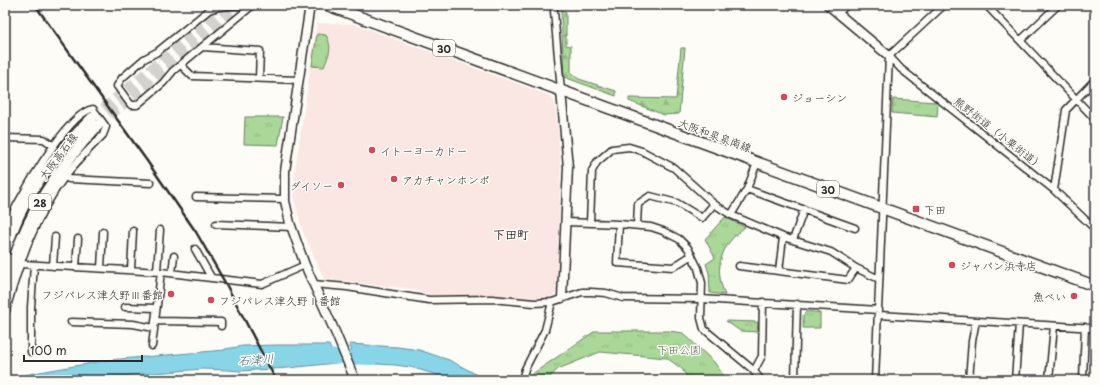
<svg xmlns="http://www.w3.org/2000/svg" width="1100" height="385" font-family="'Playpen Sans','Klee One',sans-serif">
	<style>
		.built { fill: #fae7e3 }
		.forest { fill: url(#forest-firs); stroke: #6a8262 }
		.park { fill: url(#park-tufts); stroke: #6a8262 }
		.water { fill: #88d5e8; stroke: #63919c }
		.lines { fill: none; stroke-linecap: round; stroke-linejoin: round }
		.river { stroke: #88d5e8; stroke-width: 14 }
		.primary-tunnel { stroke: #d3d2ce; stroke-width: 10; stroke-dasharray: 10 5; stroke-linecap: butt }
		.minor-casing { stroke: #2b2b2b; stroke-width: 9 }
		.tertiary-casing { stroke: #2b2b2b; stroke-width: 11 }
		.primary-casing { stroke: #2b2b2b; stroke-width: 13 }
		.minor { stroke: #fdfcf7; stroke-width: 6 }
		.tertiary { stroke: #fdfcf7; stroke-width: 8 }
		.primary { stroke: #fdfcf7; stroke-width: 10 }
		.rail { stroke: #2b2b2b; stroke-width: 2.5 }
		.poi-dot { fill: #d1495b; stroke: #fdfcf7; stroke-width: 1.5 }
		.labels { text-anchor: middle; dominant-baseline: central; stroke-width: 3; stroke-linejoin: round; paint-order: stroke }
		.shield { fill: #fdfcf7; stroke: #6a6a68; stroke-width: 1 }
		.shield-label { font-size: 10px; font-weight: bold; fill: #2b2b2b }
		.poi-label { font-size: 11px; fill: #2b2b2b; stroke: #fdfcf7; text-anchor: start }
		.street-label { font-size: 11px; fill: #2b2b2b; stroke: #fdfcf7 }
		.park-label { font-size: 11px; fill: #515f4c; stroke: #fdfcf7 }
		.neighbourhood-label { font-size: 12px; font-weight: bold; fill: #2b2b2b; stroke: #fdfcf7 }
		.water-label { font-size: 12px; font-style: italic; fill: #475e64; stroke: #fdfcf7 }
	</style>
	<defs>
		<pattern id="forest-firs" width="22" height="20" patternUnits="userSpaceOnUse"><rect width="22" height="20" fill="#a9d898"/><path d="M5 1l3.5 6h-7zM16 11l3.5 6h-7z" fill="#92ba83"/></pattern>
		<pattern id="park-tufts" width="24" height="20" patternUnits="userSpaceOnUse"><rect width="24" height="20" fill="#a9d898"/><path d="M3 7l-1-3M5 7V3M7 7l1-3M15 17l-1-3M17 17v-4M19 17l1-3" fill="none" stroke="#92ba83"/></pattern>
	</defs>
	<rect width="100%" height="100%" fill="#fdfcf7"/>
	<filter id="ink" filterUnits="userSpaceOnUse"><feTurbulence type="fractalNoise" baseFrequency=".025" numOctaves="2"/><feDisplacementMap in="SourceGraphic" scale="8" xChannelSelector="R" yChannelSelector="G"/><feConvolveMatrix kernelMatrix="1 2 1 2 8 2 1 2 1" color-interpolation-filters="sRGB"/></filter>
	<g filter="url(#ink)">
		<path class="built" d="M317,23L354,24L548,95L555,102L561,165L557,291L553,296L542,299L499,296L430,295L412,289L324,279L303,232L294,199V177Z"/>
		<path class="forest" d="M561,10L566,12V45L571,46V73L579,79L616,91V96L564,77Z
			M681,48H685L679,114L664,115L629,101V98L676,99Z"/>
		<path class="park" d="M317,34L326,35C333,48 329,54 324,67L312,66Z
			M893,99L936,102L938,104L937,117L892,113Z
			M245,117H283L278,145L244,144Z
			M725,217L745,227C721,245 713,267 725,295L710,293L709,273L706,264L715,258L705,239Z
			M807,311L820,313V328H803V315Z
			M726,321L758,322L757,332L740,331Z
			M595,331H669L683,333L714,362L727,380H689L682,369L667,358L600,352L558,369L547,380H525V379Z"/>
		<path class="water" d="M349,344L398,347L419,350L449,360L472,372L484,380H449L434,374L410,367L395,365L357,363Z
			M277,345H329L336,363L288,368L240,371L228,370L202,369L107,377L86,380H5L34,373L109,360L225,350V349L243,346Z"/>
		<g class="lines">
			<path class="river" d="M315,356L372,358"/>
			<path class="primary-tunnel" d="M92,118L228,5
				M98,125L243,5"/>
			<g class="minor-casing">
				<path id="minor" d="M238,5L219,7L209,10L157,52L144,59L122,78L117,86L131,105H137L163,83L173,71L253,5
					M555,5L554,11L561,91
					M986,5L1095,119
					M838,13L847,5
					M1021,40L1058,5
					M203,47L260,51L259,78
					M889,56L901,69L1054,190L1095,229
					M181,65L192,76L299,80
					M5,138L44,139L54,146
					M65,177L69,179L151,183
					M747,189L855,228
					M1054,190L1066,110L1095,80
					M196,197L285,199
					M731,215L747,189L755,168
					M566,222L619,224L651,227L663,231L679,239L688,248L698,268L702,283L701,318L704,329L752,369L761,380
					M590,223L592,171L597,162L612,149L629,147L642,151L674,168L714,204L731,215L783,237L831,252L856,268L879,279
					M216,224L291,227
					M619,224L617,263L673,267L692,255
					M637,225L638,204L650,196L677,203L702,218L714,204
					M5,230C14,206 68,111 93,109L106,127L103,135C90,148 77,161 66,175C34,217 19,264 5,314
					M793,240L804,209
					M195,249L211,277
					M16,262L22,264L161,272L262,284L305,265
					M53,266L55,237
					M739,266L848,280L856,268
					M76,267L78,239
					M101,268L103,232
					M131,270L133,231
					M157,271L160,230
					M779,271L783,237
					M172,273L174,256
					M313,284L347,287L429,300L492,299L534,303L552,302L582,292H591L606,293L623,298L701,299L879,310
					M125,307L156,308
					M879,315L1095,328
					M156,321L221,322V326
					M71,322L133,324L154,328
					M152,346L161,272
					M31,352V307L34,265
					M754,371L762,356L763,302
					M522,380L525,369L545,330L552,302
					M795,380L797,304
					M875,380L889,56L944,5
					M969,380L972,341L976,321
					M1015,380L1019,324
					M1049,380L1054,326
					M1083,380L1085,327"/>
			</g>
			<g class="tertiary-casing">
				<path id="tertiary" d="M310,5L285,171V201L290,223L305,265L336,334L355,380
					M828,5L889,56
					M561,91L568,167L562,298
					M5,257L13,261"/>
			</g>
			<g class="primary-casing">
				<path id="primary" d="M327,5L1095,286
					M5,250C10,238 14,225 20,213C37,177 64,146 92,118
					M5,293C18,228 54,172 98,125"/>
			</g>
			<use href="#minor" class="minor"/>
			<use href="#tertiary" class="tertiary"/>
			<use href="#primary" class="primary"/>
			<path class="rail" d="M35,5L147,161L196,232L227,286L276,380"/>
		</g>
	</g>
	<g class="poi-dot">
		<circle cx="784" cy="97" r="4"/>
		<circle cx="372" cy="150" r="4"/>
		<circle cx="394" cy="179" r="4"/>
		<circle cx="341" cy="185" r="4"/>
		<rect x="912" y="205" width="8" height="8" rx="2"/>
		<circle cx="952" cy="265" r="4"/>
		<circle cx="171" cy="294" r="4"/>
		<circle cx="1074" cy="296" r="4"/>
		<circle cx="211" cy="300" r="4"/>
	</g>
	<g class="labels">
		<g class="shield">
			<rect x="433" y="40" width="22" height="16" rx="3"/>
			<rect x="817" y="181" width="22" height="16" rx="3"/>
			<rect x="29" y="194" width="22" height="16" rx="3"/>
		</g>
		<g class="shield-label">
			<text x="444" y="48">30</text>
			<text x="828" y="189">30</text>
			<text x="40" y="202">28</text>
		</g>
		<g class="poi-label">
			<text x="792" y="97">ジョーシン</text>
			<text x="380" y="150">イトーヨーカドー</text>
			<text x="402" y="179">アカチャンホンポ</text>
			<text x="333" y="185" text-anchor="end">ダイソー</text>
			<text x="924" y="209">下田</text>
			<text x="960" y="265">ジャパン浜寺店</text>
			<text x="163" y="294" text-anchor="end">フジパレス津久野Ⅲ番館</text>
			<text x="1066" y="296" text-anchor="end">魚べい</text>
			<text x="219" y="300">フジパレス津久野Ⅰ番館</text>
		</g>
		<g class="street-label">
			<text transform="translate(999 133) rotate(38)">熊野街道（小栗街道）</text>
			<text transform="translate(715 135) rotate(20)">大阪和泉泉南線</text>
			<text transform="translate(58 156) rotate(-53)">大阪高石線</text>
		</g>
		<g class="park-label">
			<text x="679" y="349">下田公園</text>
		</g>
		<g class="neighbourhood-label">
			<text x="511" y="234">下田町</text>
		</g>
		<g class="water-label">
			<text transform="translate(256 359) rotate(-4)">石津川</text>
		</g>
	</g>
	<rect width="1100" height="385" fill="none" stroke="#fdfcf7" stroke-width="20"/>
	<rect x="10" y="10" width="1080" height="365" fill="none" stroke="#2b2b2b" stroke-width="1.5" filter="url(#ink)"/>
	<path d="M24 355v6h118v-6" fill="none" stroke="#2b2b2b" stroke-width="2"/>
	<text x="30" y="355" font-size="12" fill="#2b2b2b" stroke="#fdfcf7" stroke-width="3" paint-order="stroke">100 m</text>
</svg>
